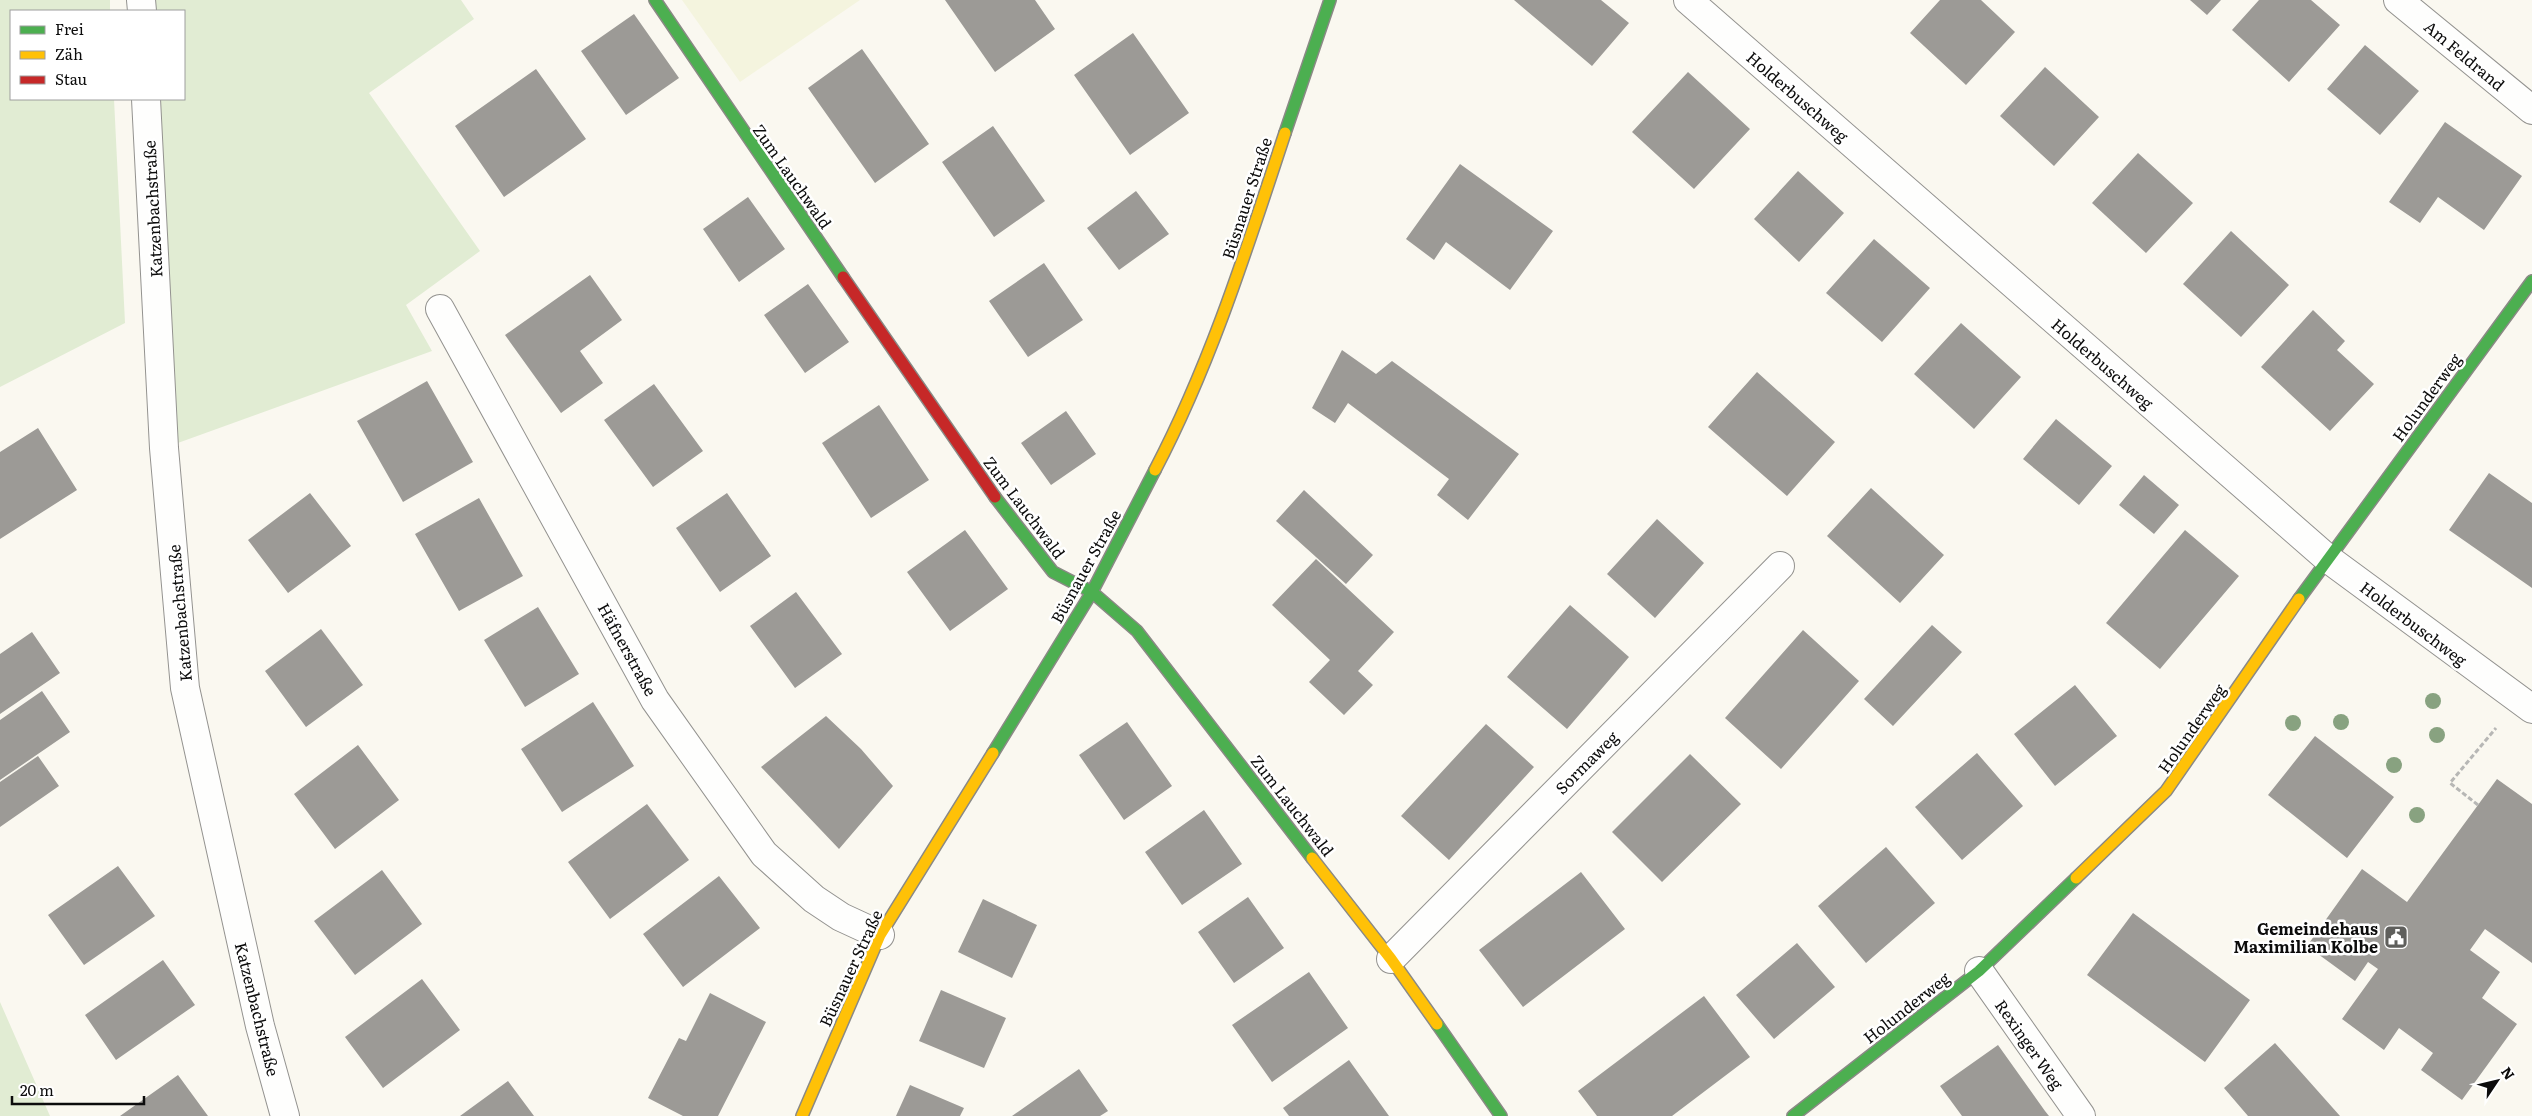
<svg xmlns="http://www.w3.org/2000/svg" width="2532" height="1116" font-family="Literata,serif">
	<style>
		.farmland { fill: #f4f4de }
		.green { fill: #e1ecd3 }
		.building { fill: #9c9a96 }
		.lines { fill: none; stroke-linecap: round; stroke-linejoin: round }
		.street-casing { stroke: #93928f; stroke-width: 30 }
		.fast-casing { stroke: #8a8985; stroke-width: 14 }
		.slow-casing { stroke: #8a8985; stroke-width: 14 }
		.jam-casing { stroke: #8a8985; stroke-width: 14 }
		.path { stroke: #b7b7b5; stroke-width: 3; stroke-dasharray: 5 2.5; stroke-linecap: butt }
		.street { stroke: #fefefd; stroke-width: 28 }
		.fast { stroke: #4caf50; stroke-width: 11 }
		.slow { stroke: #ffc107; stroke-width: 11 }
		.jam { stroke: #c62828; stroke-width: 11 }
		.tree { fill: #88a280 }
		.labels { text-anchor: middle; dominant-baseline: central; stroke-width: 5; stroke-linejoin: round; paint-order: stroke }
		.street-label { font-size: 16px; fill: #0c0c0c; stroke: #fff }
		.poi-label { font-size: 16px; font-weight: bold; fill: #0c0c0c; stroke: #fff; text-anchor: end }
	</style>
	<rect width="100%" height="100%" fill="#faf8f0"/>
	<path class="farmland" d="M682,0H860L740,82Z"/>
	<path class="green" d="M0,0H110V11H11V99H114L125,323L0,387Z
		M141,0H461L474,19L369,93L480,251L406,305L432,351L164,448L146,99H184V11H142Z
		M0,1002L50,1116H0Z"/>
	<path class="building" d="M945,0H1035L1055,29L995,72Z
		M1514,0H1601L1629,23L1592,66Z
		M1940,0H1981L2015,32L1966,85L1910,33Z
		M2190,0H2221L2207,15Z
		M2259,0H2311L2340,25L2289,82L2232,30Z
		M634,14L679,78L626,115L581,51Z
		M1133,33L1189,113L1130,155L1074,75Z
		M2365,45L2419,91L2380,135L2327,89Z
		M862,49L929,144L875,183L808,88Z
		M2045,67L2099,117L2054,166L2000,116Z
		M536,69L586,139L504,197L455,126Z
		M1688,72L1750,129L1694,189L1632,132Z
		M2445,122L2522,176L2484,230L2438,197L2420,223L2389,202Z
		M993,126L1045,201L994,237L942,162Z
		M2138,153L2193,203L2146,253L2092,203Z
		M1460,164L1553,231L1510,290L1446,242L1434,260L1406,239Z
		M1798,171L1844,213L1799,262L1754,219Z
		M1136,191L1169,234L1119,270L1087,228Z
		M748,197L785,249L739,282L703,229Z
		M2231,231L2289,285L2241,337L2183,284Z
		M1874,239L1930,288L1882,342L1826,293Z
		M1044,263L1083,320L1028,357L989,301Z
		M590,275L622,320L580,351L603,383L561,413L505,335Z
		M808,284L849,342L805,373L764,315Z
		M2313,310L2345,341L2337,350L2374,384L2330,431L2261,367Z
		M1961,323L2021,377L1974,429L1914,374Z
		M1342,350L1376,374L1392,361L1519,454L1468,520L1437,495L1449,479L1348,403L1335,423L1312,408Z
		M1757,372L1835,442L1787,496L1708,427Z
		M427,381L473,462L403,502L357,421Z
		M654,384L703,451L653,487L604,420Z
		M879,405L929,480L871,518L822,443Z
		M1066,411L1096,454L1051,485L1021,443Z
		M2056,419L2112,466L2079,505L2023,459Z
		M38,428L77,490L0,539V452Z
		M2489,473L2532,503V588L2449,530Z
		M2144,475L2179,505L2154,534L2119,505Z
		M1871,488L1944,555L1900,603L1827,536Z
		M1304,490L1373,555L1346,584L1276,521Z
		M310,493L351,546L288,593L248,540Z
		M727,493L771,556L720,592L676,528Z
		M479,498L523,576L459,611L415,534Z
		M1657,519L1704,563L1655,618L1607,574Z
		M965,530L1008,589L950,631L907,572Z
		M2185,530L2239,576L2160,669L2106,623Z
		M1316,559L1394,632L1358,671L1373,685L1344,715L1309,682L1330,660L1272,605Z
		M796,592L842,654L795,688L750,626Z
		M1570,605L1629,657L1567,729L1507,677Z
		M538,607L579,674L525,707L484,640Z
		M1932,625L1962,652L1893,726L1864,699Z
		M321,629L363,685L306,727L265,671Z
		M1803,630L1859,681L1781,769L1725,718Z
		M32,632L60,673L0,714V654Z
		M2075,685L2117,736L2055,786L2014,734Z
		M42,691L70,732L0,780V720Z
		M593,702L634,766L562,812L521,749Z
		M826,716L861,749L893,786L839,849L761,767Z
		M1127,722L1172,786L1124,820L1079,755Z
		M1486,724L1534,767L1449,860L1401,816Z
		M2315,736L2394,797L2347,858L2268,795Z
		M358,745L399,800L335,849L294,794Z
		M1977,753L2023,806L1962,860L1915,807Z
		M1690,754L1741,804L1662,882L1612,832Z
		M38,756L59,786L0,827V782Z
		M2497,779L2532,804V963L2485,929L2470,950L2500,972L2482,998L2517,1024L2462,1100L2421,1070L2433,1053L2399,1028L2384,1050L2342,1019L2378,969L2368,962L2355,981L2307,946L2362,869L2407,902Z
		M647,804L689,860L610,919L568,862Z
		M1204,810L1242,864L1182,905L1145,852Z
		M1886,847L1935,903L1866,963L1818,906Z
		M118,866L155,916L84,965L48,915Z
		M382,870L422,924L355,975L314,921Z
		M1581,872L1625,929L1523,1007L1479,950Z
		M719,876L760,928L683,987L643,934Z
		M1248,897L1284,948L1234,983L1198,932Z
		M983,899L1037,925L1012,978L958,952Z
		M2133,913L2250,1000L2205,1062L2087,975Z
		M1797,943L1835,987L1774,1039L1736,995Z
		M163,960L195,1005L116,1060L85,1015Z
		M1309,972L1348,1028L1272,1082L1232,1025Z
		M422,979L460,1030L383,1088L345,1037Z
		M941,990L1006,1018L984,1068L919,1041Z
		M710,993L766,1022L718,1116H683L648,1098L679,1038L686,1041Z
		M1704,996L1750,1057L1672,1116H1597L1578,1091Z
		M2275,1043L2340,1116H2248L2224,1088Z
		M1998,1045L2045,1111L2049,1116H1962L1940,1086Z
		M1349,1060L1389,1116H1289L1283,1108Z
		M1079,1069L1108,1111L1100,1116H1012Z
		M178,1075L208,1116H120Z
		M508,1081L534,1116H460Z
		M910,1085L964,1108L960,1116H896Z"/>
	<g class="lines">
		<g class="street-casing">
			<path id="street" d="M141,0L142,11
				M1688,0L2327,558L2532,709
				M2398,0L2532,110
				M146,99L164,448L185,688L260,1026L285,1116
				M440,309L655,700L764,854L814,899L841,917L880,935
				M1391,959L1780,566
				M1979,971L2081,1116"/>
		</g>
		<g class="fast-casing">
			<path id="fast" d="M655,0L843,277
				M1285,133L1330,0
				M995,497L1053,572L1092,592L1137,631L1312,858
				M2299,599L2532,281
				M993,753L1092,592L1155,470
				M1437,1024L1501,1116
				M1793,1116L1979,971L2076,878"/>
		</g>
		<g class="slow-casing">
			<path id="slow" d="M1155,470C1211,363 1247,248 1285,133
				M1312,858L1391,959L1437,1024
				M2076,878L2166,791L2299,599
				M802,1116L880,935L993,753"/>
		</g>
		<g class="jam-casing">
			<path id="jam" d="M843,277L995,497"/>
		</g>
		<path class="path" d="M2478,805L2450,783L2496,728"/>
		<use href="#street" class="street"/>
		<use href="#fast" class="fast"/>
		<use href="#slow" class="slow"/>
		<use href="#jam" class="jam"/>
	</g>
	<g class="tree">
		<circle cx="2433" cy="701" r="8"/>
		<circle cx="2341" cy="722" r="8"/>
		<circle cx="2293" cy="723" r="8"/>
		<circle cx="2437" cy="735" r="8"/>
		<circle cx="2394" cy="765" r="8"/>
		<circle cx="2417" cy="815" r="8"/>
	</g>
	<defs>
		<g id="civic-square" transform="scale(1.25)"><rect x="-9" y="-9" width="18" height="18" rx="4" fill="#5f5f5c" stroke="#fff"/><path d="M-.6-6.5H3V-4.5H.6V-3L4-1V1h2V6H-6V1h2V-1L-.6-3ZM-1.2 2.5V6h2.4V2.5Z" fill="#fff"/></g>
	</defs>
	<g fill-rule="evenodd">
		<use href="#civic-square" x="2396" y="937"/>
	</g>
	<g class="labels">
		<g class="street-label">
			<text transform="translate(2465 55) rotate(40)">Am Feldrand</text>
			<text transform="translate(1798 96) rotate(41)">Holderbuschweg</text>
			<text transform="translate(793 176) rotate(55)">Zum Lauchwald</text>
			<text transform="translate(1246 198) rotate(-72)">Büsnauer Straße</text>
			<text transform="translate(152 209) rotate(-93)">Katzenbachstraße</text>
			<text transform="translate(2103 363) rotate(41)">Holderbuschweg</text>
			<text transform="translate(2426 397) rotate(-54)">Holunderweg</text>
			<text transform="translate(1025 507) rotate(53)">Zum Lauchwald</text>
			<text transform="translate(1085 566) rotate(-61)">Büsnauer Straße</text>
			<text transform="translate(179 613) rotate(-95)">Katzenbachstraße</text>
			<text transform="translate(2414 623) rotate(37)">Holderbuschweg</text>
			<text transform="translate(628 649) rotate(61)">Häfnerstraße</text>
			<text transform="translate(2191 728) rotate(-55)">Holunderweg</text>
			<text transform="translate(1586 762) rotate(-45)">Sormaweg</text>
			<text transform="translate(1293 805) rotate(52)">Zum Lauchwald</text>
			<text transform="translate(850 968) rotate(-65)">Büsnauer Straße</text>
			<text transform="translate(1906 1007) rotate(-38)">Holunderweg</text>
			<text transform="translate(258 1009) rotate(76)">Katzenbachstraße</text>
			<text transform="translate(2030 1044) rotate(55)">Rexinger Weg</text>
		</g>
		<g class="poi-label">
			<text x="2378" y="928">Gemeindehaus<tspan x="2378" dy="18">Maximilian Kolbe</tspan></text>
		</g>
	</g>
	<rect x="10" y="10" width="175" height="90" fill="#ffffff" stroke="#9e9e9e"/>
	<rect x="20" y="26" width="25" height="8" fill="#4caf50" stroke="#9e9e9e"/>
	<text x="55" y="35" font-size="15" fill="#0c0c0c">Frei</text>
	<rect x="20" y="51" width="25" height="8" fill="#ffc107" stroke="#9e9e9e"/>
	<text x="55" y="60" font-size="15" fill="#0c0c0c">Zäh</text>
	<rect x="20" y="76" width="25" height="8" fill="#c62828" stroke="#9e9e9e"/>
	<text x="55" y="85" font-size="15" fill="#0c0c0c">Stau</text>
	<g transform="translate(2497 1081) rotate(55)" stroke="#ffffff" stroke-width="4" paint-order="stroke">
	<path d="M0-4L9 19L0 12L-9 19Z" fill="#0c0c0c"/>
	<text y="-8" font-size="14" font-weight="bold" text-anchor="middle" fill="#0c0c0c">N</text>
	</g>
	<path d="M12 1096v8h132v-8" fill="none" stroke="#0c0c0c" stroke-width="2.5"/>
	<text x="20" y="1096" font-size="15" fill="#0c0c0c" stroke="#ffffff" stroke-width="4" paint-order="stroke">20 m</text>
</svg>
